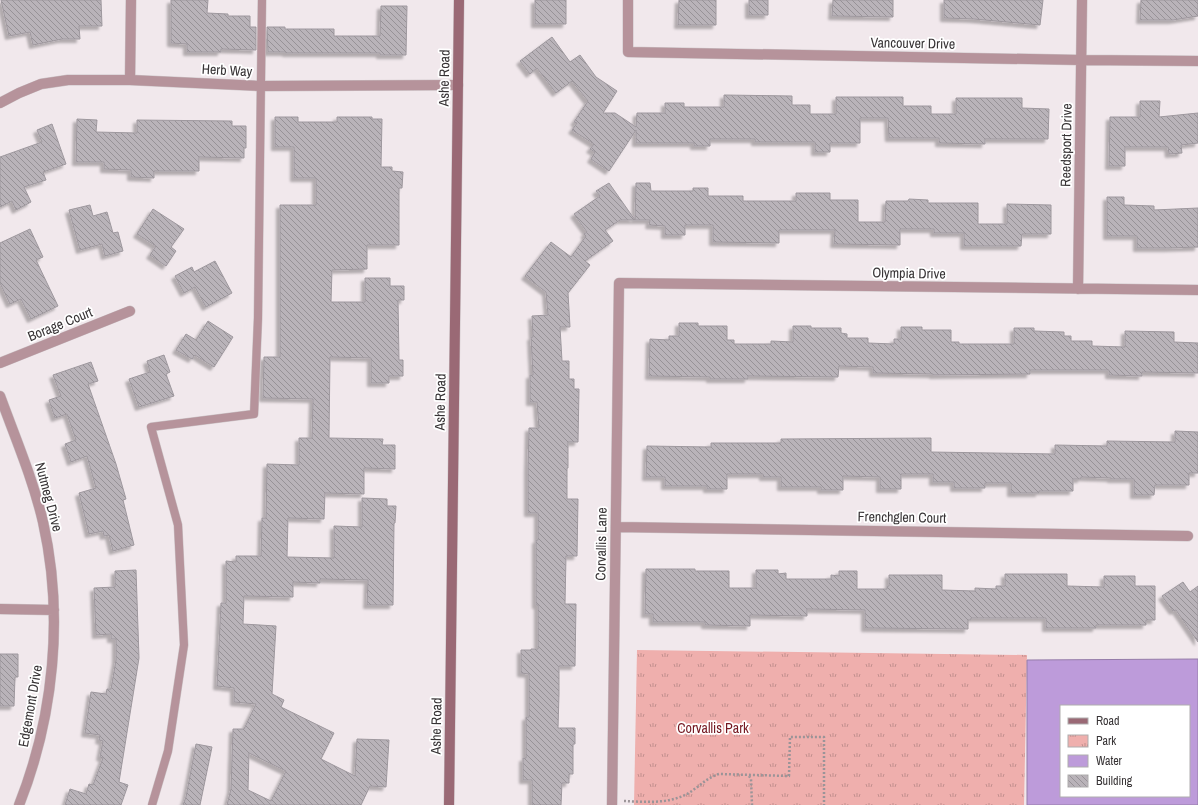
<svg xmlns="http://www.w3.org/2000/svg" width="1198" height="805" font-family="'Archivo Narrow',sans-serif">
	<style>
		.park { fill: url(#park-tufts) }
		.water { fill: #bd9bda; stroke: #957ca8; fill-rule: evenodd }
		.building { fill: url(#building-back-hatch); stroke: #9e989e; fill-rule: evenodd; filter: url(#shadow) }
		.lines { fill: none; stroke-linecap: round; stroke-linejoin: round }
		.lane-casing { stroke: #ccc4c7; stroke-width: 9 }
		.street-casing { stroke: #ccc4c7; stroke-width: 11 }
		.secondary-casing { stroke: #ccc4c7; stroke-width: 11 }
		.path { stroke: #9b9498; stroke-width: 2.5; stroke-dasharray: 2 2; stroke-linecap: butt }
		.lane { stroke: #b6939b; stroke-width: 8 }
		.street { stroke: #b6939b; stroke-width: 10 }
		.secondary { stroke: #9a6975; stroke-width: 10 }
		.labels { text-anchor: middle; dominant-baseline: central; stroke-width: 3.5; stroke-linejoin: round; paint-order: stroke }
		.street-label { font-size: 14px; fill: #373335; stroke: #fff }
		.park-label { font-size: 14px; fill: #741720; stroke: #fff }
	</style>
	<defs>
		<pattern id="park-tufts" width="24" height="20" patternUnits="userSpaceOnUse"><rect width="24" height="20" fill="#efafad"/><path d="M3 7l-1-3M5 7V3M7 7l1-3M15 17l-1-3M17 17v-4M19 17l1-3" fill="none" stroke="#c28f8e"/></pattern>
		<pattern id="building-back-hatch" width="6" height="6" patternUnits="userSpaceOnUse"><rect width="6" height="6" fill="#b9b3b9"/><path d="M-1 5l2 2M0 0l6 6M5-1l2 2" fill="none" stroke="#979297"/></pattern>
		<filter id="shadow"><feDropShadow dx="-3.5" dy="3.5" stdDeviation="1" flood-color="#0004"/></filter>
	</defs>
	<rect width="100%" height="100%" fill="#f1e8ec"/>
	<path class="park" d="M637,650L1027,655L1024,805H634Z"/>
	<path class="water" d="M1198,659V805H1027V660ZM1061,706H1189V796H1061Z"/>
	<path class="building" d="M1,0H101L102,26H79L80,39H62L33,45L30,32L9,36Z
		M171,0H208L207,13L228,14V16H250V27H256V50L221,49V52H187V44L171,43Z
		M535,0H566V24H535Z
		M679,0H716V25H678Z
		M749,0H768V15H749Z
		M833,0H893V17L832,16Z
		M944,0H1043L1040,25L974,19L944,18Z
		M1141,0H1198V16L1173,20H1140Z
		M381,6H407L406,55H380V53H286V52H268L267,27H285V29H334V36H380Z
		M552,37L570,62L580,55L596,77L617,91L603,113H615L636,127L637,113H665V103H684V107H724V95L792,96V105H810V114H836V97H903V106H931V114H956V98H1022V108L1049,109L1048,139H985V144L939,143V138H889L888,118H860V143H830V152H815V142H755V139H710V146H694V143H636V130L609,171L591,159L595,152L590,149L594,144L572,130L577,123L574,122L588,101L572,81L556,93L537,68L530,74L520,61Z
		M1140,101H1160L1159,117L1198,113V143L1181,145L1182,153L1169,154L1168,147H1125V166H1109L1110,117H1140Z
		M275,117H298V122H337V117H372V119H382L381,167H392V171L403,172L402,188H399V245H367V269L332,270L331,302H365V278H390V286H404V300H398L399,360H403V376H389V383H371V358L330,357L329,438L383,439L382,445H395V469L364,468V494L325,493L324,519L288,518L287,557L334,558V526L362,527V498L387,499V506H396L395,523H394L393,605H367L368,580L320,579V583L293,582V597L244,596L243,624L276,626L272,694L284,700L281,707L334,733L321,759L355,776L357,739L389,740L386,787L370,786L361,805H227L231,789L233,729H244L256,704L234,702V688L217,686L221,603H226V561L236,562V556H261L262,518H266L267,464L299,465V438H312L313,399L263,398L264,357H280V205H316V178H294V147H275ZM249,753L286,771L271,801L248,790Z
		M77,119L97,120L96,132L137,133V120L232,121V126H246V148H244V158L199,157V171H154V178L131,177V170L104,169V162H76Z
		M52,124L66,164L43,172L46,180L24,187L31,202L16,210L12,201L0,207V157L42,142L37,130Z
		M609,183L635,220L636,183H650L651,191H693V188H708V196H743V201H796V193H830V200H858V222H885L886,201H908L909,199L928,200V203H978V224H1007V204L1051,205V234H1022L1021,246H964V233H934V229H900V245L834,244L835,230H779V243L713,242V225H685V235H665V226L649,225L650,220H620L605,230L613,241L585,261L590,265L568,293L570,327H560L562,361H569V379H574V389H579L578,442H568V468H567V499H578L577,556H566L565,604H576L575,666H559V694L558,728H575V744H573V774H569V783H562L561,805H532V780H523V758H526V717H529V674L521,673V650H531V649H538V605H536V540H538V513H528V468L529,428H539L537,402H530V375H533L531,337H533L532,316L548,315L546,292L525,276L551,242L571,257L586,236L584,234L587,232L574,214L600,196L596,191Z
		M1107,197H1124V205L1154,206V210L1198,208V247L1169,248H1137V236H1107Z
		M90,205L93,216L107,212L113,233L118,232L123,251L105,256L102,244L80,250L69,210Z
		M153,209L184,229L171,247L176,251L166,266L150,255L156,246L137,234Z
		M30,229L43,257L36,260L58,306L31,319L21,299L10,304L0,283V243Z
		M215,261L232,293L206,307L195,287L184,293L175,276L192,267L194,272Z
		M208,321L233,337L214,367L195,355L192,359L176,350L186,334L196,340Z
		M679,323H698V326H727V340H734V344H771V341L793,342V326H811V328H841V333L847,334V338H868V343L894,344V339H901V327H922V330H951V342H959V344H1014V328H1034V331L1064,332V336H1071V341H1092V346L1125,347V331L1174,332V342L1198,343V373L1142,372V376L1109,375V370H1030V374L933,375V374L873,373V367L839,366L838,377L748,376V379H710V377L649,376L650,339L669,340V336H679Z
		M164,355L170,372L166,374L174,396L139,407L129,379L150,372L147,361Z
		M91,362L98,381L88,384L116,464L126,499L123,500L134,545L113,551L109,535L104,536L103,531L89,534L79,493L96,488L87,456L71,462L65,444L76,440L67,414L55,418L49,400L61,396L53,375Z
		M1175,431L1198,432V473H1189V485H1155L1154,495H1134V479H1111V478L1081,477V479H1073V491H1039V493H1011V483H985V488H954V482H933V474H901V489H880V477L843,476V490H821V487H781V477H763V474H727V489H707V486H665V477H646L647,446L711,447V443H781V439L931,438V452L1055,454V445L1107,446V441L1175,442Z
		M646,569H695V571H729V588H756V570H778V574L786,573V579H831V575L839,576V571H857V589H887V586H889V575H942V590L975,591V588L996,589V586H1005V574H1067V586L1104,587V576H1135V586H1155V620H1146V625H1096V628H1046V618H971V620H968V629L865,628V610L807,609V616L750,615V626L705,625V622H653V614H645Z
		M136,570L139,658L119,782L128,785L121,805H65L70,789L86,794L89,784L93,785L103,758L100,757L103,741L99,740L100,735L85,733L91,692L106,694L107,689H111L116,660V639H111V634L96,635L94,588L115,587V571Z
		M1183,582L1190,592L1198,586V642L1176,610L1173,611L1162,596Z
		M0,654H18V677H15L14,706H0Z
		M196,744L212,747L200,805H183L186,797Z"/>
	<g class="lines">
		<g class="lane-casing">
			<path id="lane" d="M152,805L168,751L184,645L178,525L151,427L254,414L258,318L262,0"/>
		</g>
		<g class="street-casing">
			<path id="street" d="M628,0V52L1081,60L1198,61
				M130,80L131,0
				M0,103L19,93L41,84L68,80H130L261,86L458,85
				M1078,289L1082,0
				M0,363L130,311
				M0,396C15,437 33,479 43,522C64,615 54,717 19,805
				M616,527L1188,536
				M0,609L54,610
				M612,805L619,283L1198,290"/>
		</g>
		<g class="secondary-casing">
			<path id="secondary" d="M449,805L459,0"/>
		</g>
		<path class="path" d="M749,776L751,779L752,805
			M624,801C645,802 668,804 687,794C698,788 706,778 719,774L789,776L790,737H824V805"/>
		<use href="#lane" class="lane"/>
		<use href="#street" class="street"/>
		<use href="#secondary" class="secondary"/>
	</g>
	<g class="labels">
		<g class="street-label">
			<text transform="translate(913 43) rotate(1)">Vancouver Drive</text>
			<text transform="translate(227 70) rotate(3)">Herb Way</text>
			<text transform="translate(444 78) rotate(-89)">Ashe Road</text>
			<text transform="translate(1066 145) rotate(-89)">Reedsport Drive</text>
			<text transform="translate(909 273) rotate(1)">Olympia Drive</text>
			<text transform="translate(60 324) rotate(-22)">Borage Court</text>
			<text transform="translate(440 402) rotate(-89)">Ashe Road</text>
			<text transform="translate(49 497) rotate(75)">Nutmeg Drive</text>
			<text transform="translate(902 517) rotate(1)">Frenchglen Court</text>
			<text transform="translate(601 544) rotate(-89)">Corvallis Lane</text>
			<text transform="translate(30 706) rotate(-80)">Edgemont Drive</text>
			<text transform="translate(436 726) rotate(-89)">Ashe Road</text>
		</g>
		<g class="park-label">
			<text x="713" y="728">Corvallis Park</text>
		</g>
	</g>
	<rect x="1060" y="705" width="130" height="92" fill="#ffffff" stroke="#afadae"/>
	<rect x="1068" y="718" width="20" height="6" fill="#9a6975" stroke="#afadae"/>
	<text x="1096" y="725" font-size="12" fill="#373335">Road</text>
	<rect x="1068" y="735" width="20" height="12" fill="url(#park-tufts)" stroke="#afadae"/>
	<text x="1096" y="745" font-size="12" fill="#373335">Park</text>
	<rect x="1068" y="755" width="20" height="12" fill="#bd9bda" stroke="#afadae"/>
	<text x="1096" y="765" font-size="12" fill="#373335">Water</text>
	<rect x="1068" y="775" width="20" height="12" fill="url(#building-back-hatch)" stroke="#afadae"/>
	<text x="1096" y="785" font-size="12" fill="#373335">Building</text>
</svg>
